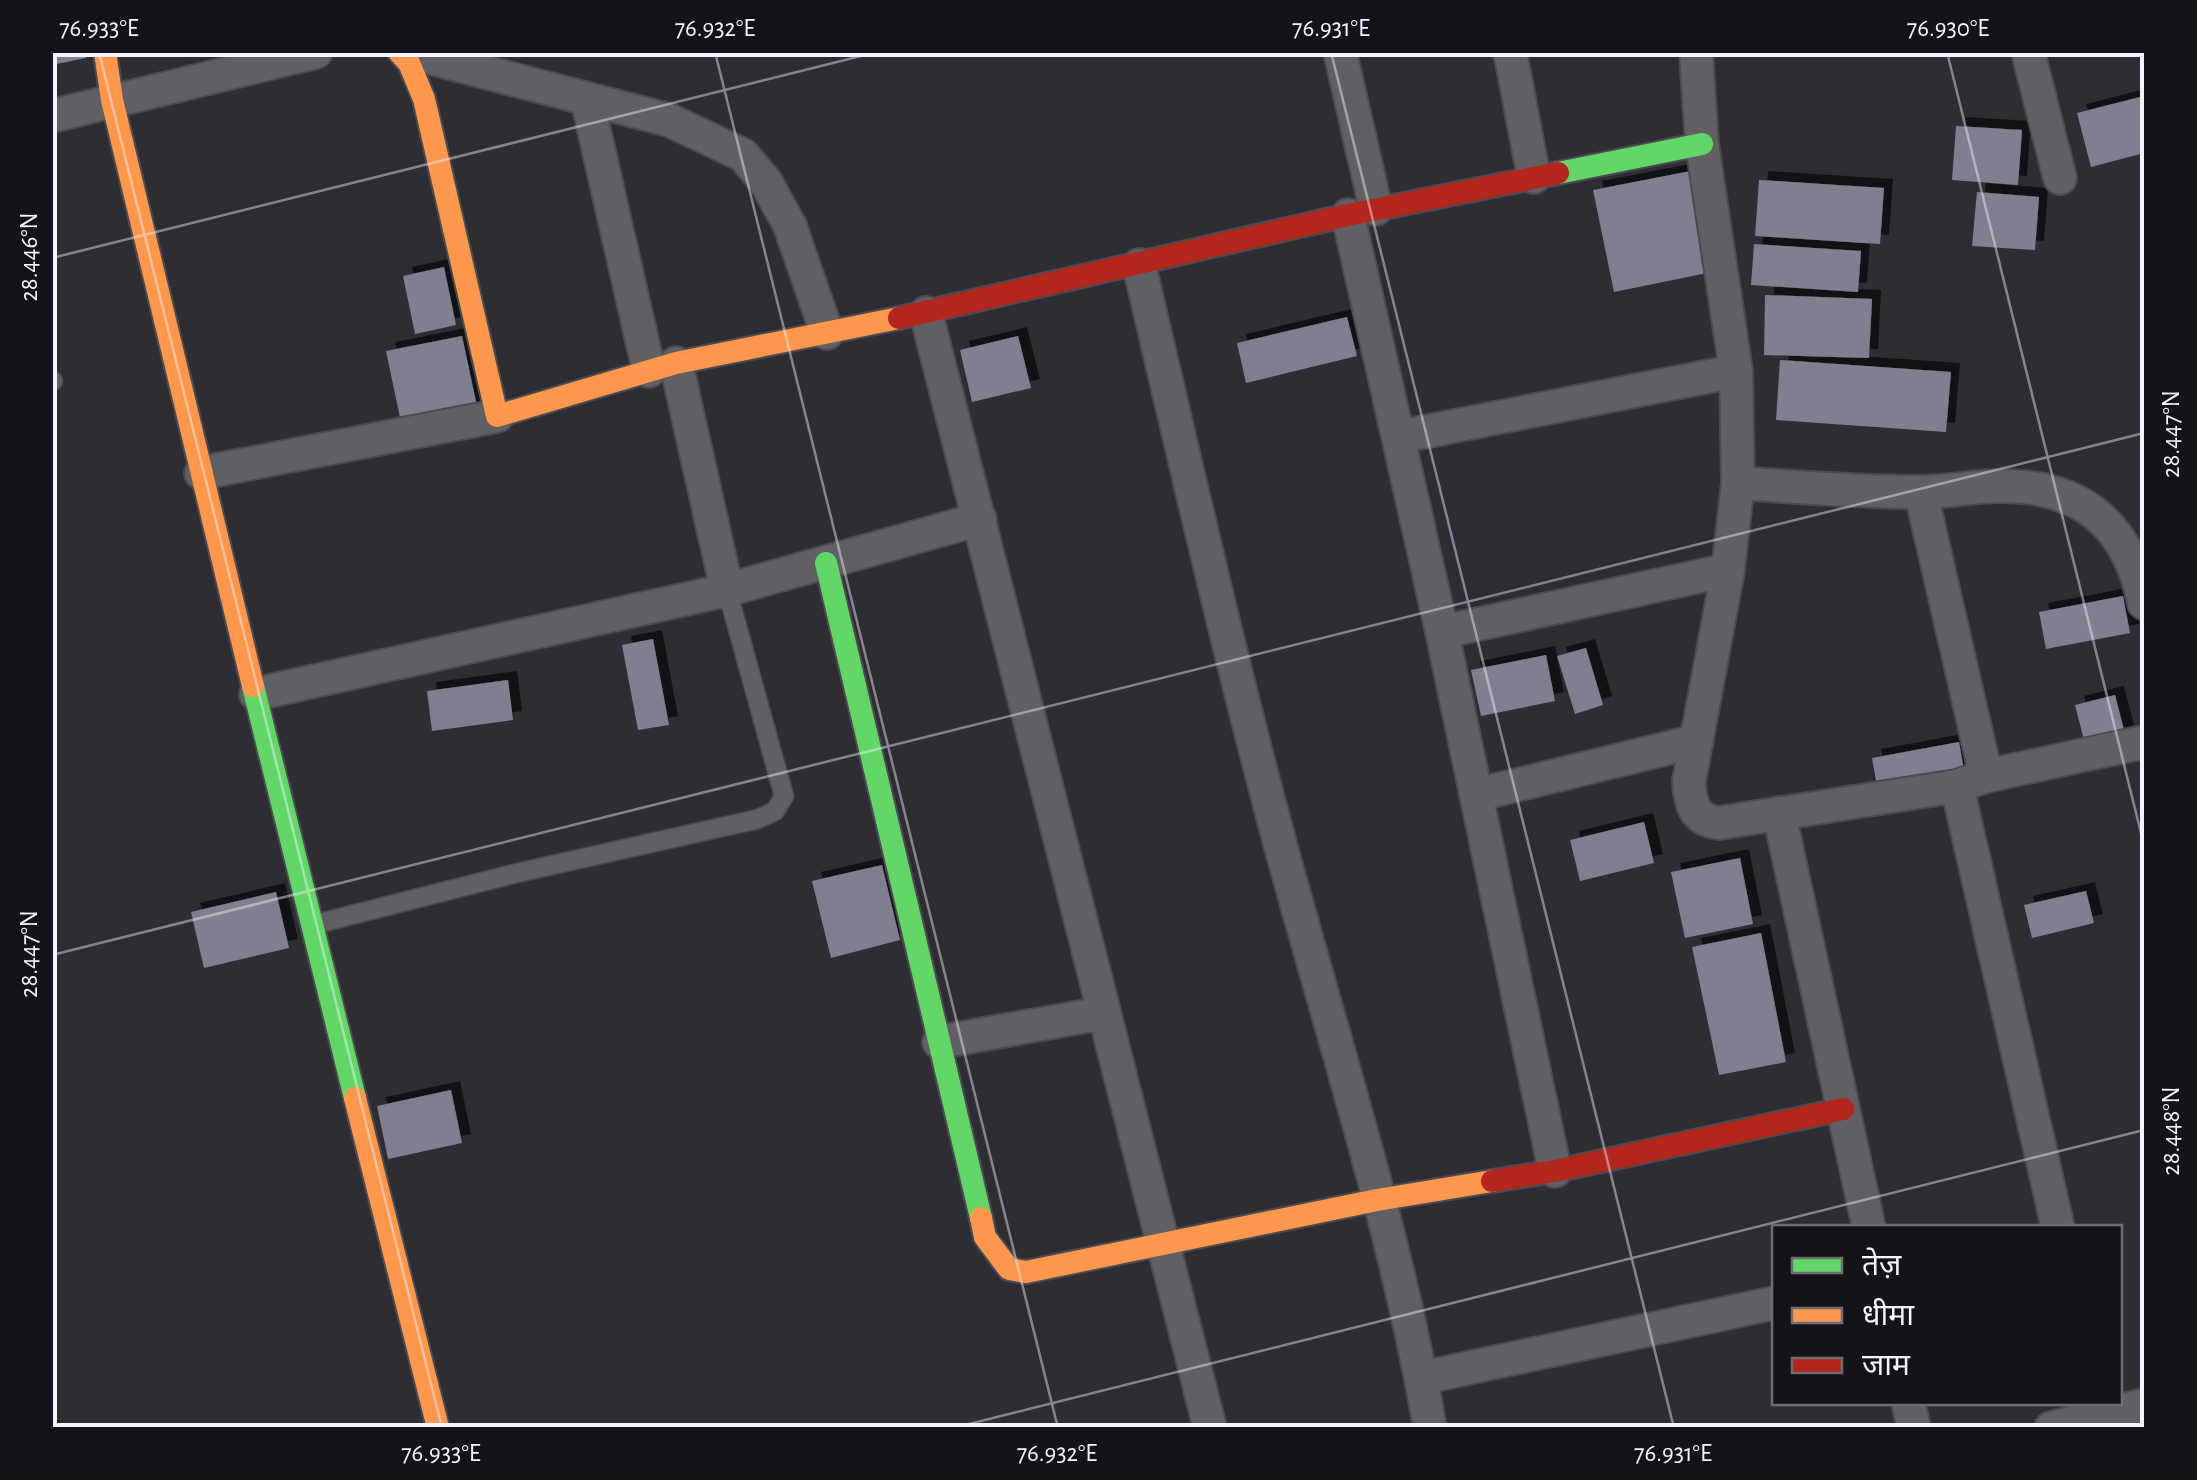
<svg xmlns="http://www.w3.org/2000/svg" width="2197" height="1480" font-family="'Alegreya Sans','Noto Sans Devanagari',sans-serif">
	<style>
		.building { fill: #827e8f; filter: url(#shadow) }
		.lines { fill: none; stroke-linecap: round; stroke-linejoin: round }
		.lane-casing { stroke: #4b4a51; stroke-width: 21 }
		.street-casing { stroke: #4b4a51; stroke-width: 36 }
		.fast-casing { stroke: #4b4a51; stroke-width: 26 }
		.slow-casing { stroke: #4b4a51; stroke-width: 26 }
		.jam-casing { stroke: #4b4a51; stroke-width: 26 }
		.lane { stroke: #606064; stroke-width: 18 }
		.street { stroke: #606064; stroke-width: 32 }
		.fast { stroke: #63d668; stroke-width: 22 }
		.slow { stroke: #ff974d; stroke-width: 22 }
		.jam { stroke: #b3261e; stroke-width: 22 }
		.ticks { fill: none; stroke: #f5f3fc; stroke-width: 2.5; stroke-opacity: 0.45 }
		.neatline { fill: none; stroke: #f5f3fc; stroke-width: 4 }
		.ticks-label { font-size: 25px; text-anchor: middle; fill: #f5f3fc }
	</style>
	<defs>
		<filter id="shadow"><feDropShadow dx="9" dy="-9" stdDeviation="0" flood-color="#0009"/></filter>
	</defs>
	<rect width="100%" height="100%" fill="#2e2d34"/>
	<path class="building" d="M52,52H85L86,58L52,65Z
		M2144,96V153L2091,167L2077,113Z
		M1956,126L2022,130L2018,185L1952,180Z
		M1691,171L1712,272L1614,292L1593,190Z
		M1759,180L1884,188L1880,244L1755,236Z
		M1977,192L2039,197L2035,250L1972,246Z
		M1754,244L1861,251L1858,292L1751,285Z
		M444,267L456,325L415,334L403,276Z
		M1765,295L1872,299L1869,358L1764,355Z
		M1347,317L1357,356L1246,383L1237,343Z
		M462,336L478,411L402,427L386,351Z
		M1018,336L1031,388L972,402L960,350Z
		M1780,360L1951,372L1946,432L1776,420Z
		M2123,596L2130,633L2046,649L2039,612Z
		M653,639L669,725L638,730L622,645Z
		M1586,648L1603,705L1575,714L1557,656Z
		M1546,655L1555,701L1481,716L1471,670Z
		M508,680L513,720L432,731L427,691Z
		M2115,695L2125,734L2085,744L2075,705Z
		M1959,742L1966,781L1879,797L1872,758Z
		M1644,822L1654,863L1580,881L1570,840Z
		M1740,858L1753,924L1685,938L1671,872Z
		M882,865L900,940L831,958L812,881Z
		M2086,891L2094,923L2032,938L2024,905Z
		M276,892L289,948L204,968L191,912Z
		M1761,933L1786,1062L1719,1075L1692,947Z
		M451,1090L462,1143L388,1159L377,1106Z"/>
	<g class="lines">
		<g class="lane-casing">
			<path id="lane" d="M52,381H53
				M312,925L517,873L758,819L775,811L784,796L727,590"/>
		</g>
		<g class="street-casing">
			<path id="street" d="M408,52L669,120L743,155L766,182L790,226L827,333
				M1340,52L1376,209
				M1510,52L1534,177
				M1696,52L1702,144L1736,371L1738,483L1728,570L1689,781C1690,804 1694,820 1719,823L1957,786L1986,776L2144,742
				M2028,52L2060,178
				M587,99L649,371
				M52,116L316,52
				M1348,215L1442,632L1555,1171
				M1139,265C1185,460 1229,655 1281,847C1333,1039 1396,1231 1430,1428
				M926,313L1210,1428
				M676,363L727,590
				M1398,437L1736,371
				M201,473L497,416
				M1738,483C1797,487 1855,492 1914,492C1943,493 1971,486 1999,486C2080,485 2128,523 2144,603
				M1921,493L1986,776
				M1442,632L1728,570
				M256,694L727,590L980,519
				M1957,786L2058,1228
				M1476,795L1697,741
				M1779,813L1869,1228
				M939,1042L1104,1013
				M1421,1378L1774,1303
				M1908,1402L1914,1428
				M2051,1428L2144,1405"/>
		</g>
		<g class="fast-casing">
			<path id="fast" d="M1558,173L1702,144
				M826,563L981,1218
				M253,686L355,1098"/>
		</g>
		<g class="slow-casing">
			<path id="slow" d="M105,52L112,100L253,686
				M399,52L409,63L424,99L497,416L676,363L899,318
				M355,1098L438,1428
				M981,1218L985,1237L1009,1269L1026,1272L1377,1200L1492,1181"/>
		</g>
		<g class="jam-casing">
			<path id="jam" d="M899,318L1348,215L1558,173
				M1492,1181L1555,1171L1843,1109"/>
		</g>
		<use href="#lane" class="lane"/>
		<use href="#street" class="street"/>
		<use href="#fast" class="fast"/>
		<use href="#slow" class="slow"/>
		<use href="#jam" class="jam"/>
	</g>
	<path class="ticks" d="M99,52L442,1428M715,52L1058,1428M1331,52L1674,1428M1947,52L2144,845M52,258L877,52M52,955L2144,433M953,1428L2144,1130"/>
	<rect width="2197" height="1480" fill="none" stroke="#151319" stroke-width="110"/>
	<rect x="1772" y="1225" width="350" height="180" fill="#151319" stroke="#6f6d74" stroke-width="2.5"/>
	<rect x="1792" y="1258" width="50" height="15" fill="#63d668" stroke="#6f6d74" stroke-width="2.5"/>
	<text x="1862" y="1275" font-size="30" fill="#f5f3fc">तेज़</text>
	<rect x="1792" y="1308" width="50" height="15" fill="#ff974d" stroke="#6f6d74" stroke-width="2.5"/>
	<text x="1862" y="1325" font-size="30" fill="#f5f3fc">धीमा</text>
	<rect x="1792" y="1358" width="50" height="15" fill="#b3261e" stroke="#6f6d74" stroke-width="2.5"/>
	<text x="1862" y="1375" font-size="30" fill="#f5f3fc">जाम</text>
	<rect x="55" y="55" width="2087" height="1370" class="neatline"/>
	<g class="ticks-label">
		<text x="99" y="36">76.933°E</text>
		<text x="715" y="36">76.932°E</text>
		<text x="1331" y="36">76.931°E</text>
		<text x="1948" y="36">76.930°E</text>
		<text transform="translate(28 257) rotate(-90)" y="9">28.446°N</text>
		<text transform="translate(2170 434) rotate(-90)" y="9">28.447°N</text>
		<text transform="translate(28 954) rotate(-90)" y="9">28.447°N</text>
		<text transform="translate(2170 1131) rotate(-90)" y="9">28.448°N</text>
		<text x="441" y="1461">76.933°E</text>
		<text x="1057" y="1461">76.932°E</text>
		<text x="1673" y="1461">76.931°E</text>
	</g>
</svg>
